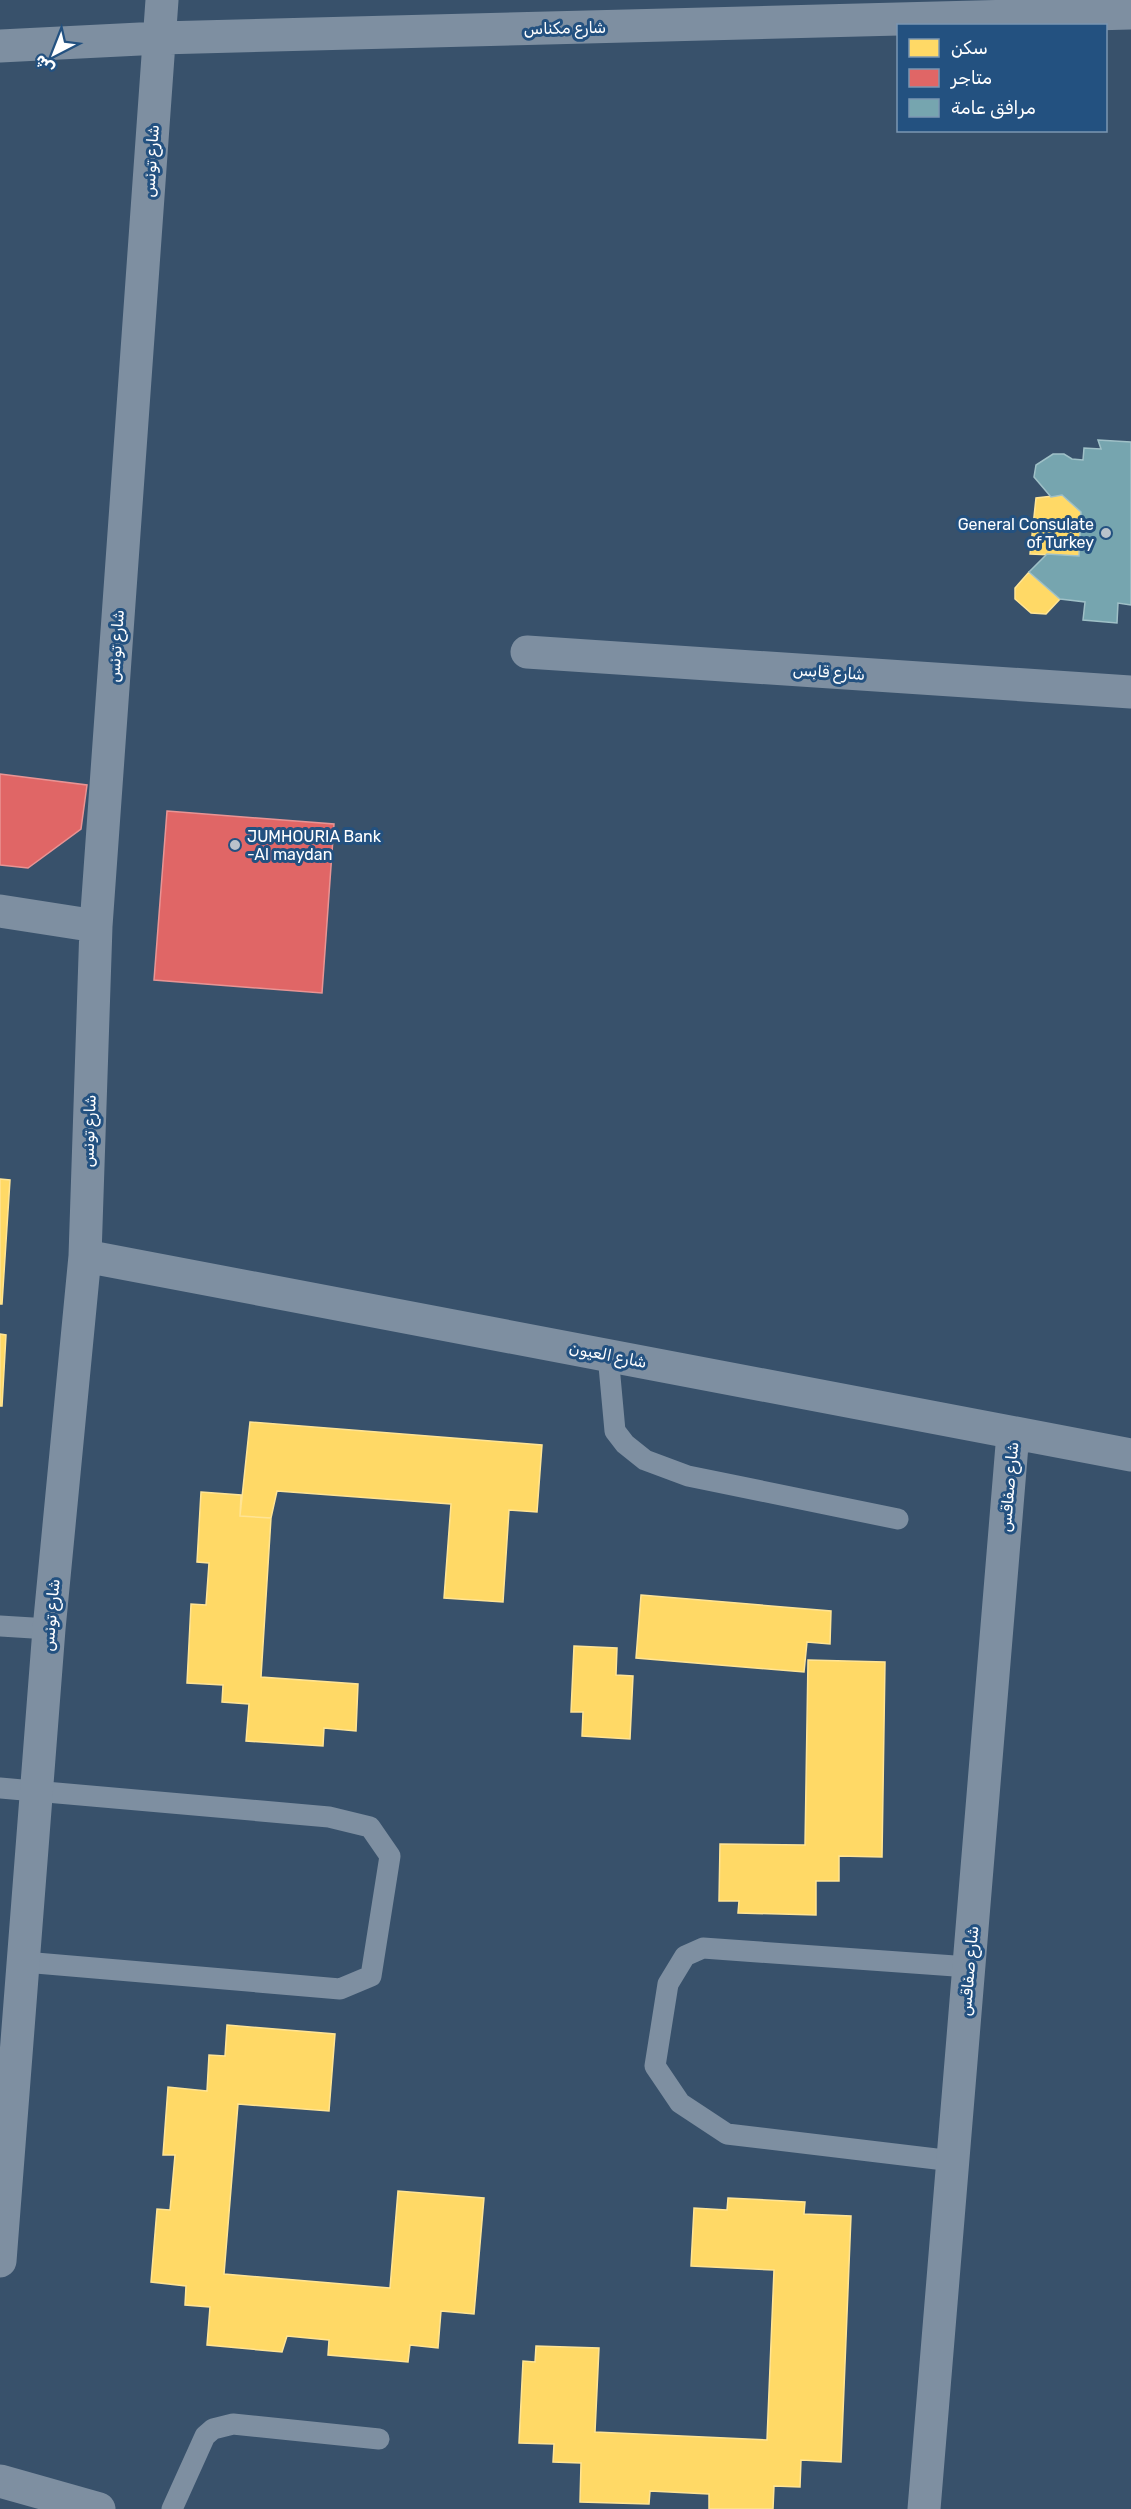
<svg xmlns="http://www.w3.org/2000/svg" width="1131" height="2509" font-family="Rubik,'Noto Naskh Arabic',sans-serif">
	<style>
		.homes { fill: #ffd966; stroke: #ffe494; stroke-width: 1.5 }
		.shops { fill: #e06666; stroke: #e99494; stroke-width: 1.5 }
		.public { fill: #76a5af; stroke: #9fc0c7; stroke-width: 1.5 }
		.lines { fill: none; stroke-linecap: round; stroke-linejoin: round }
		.lane { stroke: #7e8fa1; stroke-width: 21 }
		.street { stroke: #7e8fa1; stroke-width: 33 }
		.poi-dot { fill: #b9c2cb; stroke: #235180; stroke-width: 2 }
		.labels { text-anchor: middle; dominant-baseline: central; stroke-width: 6; stroke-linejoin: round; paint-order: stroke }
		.street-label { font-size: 16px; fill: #fff; stroke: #235180 }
		.poi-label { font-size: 16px; fill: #fff; stroke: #235180; text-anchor: end }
	</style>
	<rect width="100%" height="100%" fill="#38516b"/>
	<path class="homes" d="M1062,495L1081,512L1079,556L1030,554L1036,498Z
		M1029,572L1060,599L1046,614L1031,613L1015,599V588Z
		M0,1179L10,1180L2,1304H0Z
		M0,1334L6,1335L2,1406H0Z
		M250,1422L542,1445L537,1512L509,1510L503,1602L444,1598L451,1504L277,1491L271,1518L240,1516Z
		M201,1492L241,1495L240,1516L271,1518L261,1677L358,1684L356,1731L324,1728L323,1746L246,1741L249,1704L222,1702L223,1685L187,1683L191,1604L206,1605L209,1563L197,1562Z
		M641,1595L831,1611L830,1644L807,1642L804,1672L636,1658Z
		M574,1646L617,1648L616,1675L633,1676L630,1739L582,1736L583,1712H571Z
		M808,1660L885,1662L882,1857L839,1856V1881H816V1915L738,1913L739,1901H719L720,1844L805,1845Z
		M227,2025L335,2034L329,2111L238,2104L224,2274L390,2288L398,2191L484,2198L474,2314L441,2311L438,2348L410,2345L408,2362L328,2355L329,2340L287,2336L282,2352L207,2345L210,2307L185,2305L186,2286L151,2282L157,2209L170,2210L175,2155H163L168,2087L207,2091L209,2055L225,2056Z
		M728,2198L805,2202L804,2214L851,2216L841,2462L801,2460L800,2487L774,2486L773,2509H709V2494L650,2491L649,2504L580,2502L581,2463L553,2462L554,2444L519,2443L523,2361L535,2362L536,2346L599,2348L595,2432L767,2440L774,2270L691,2266L694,2208L727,2210Z"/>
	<path class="shops" d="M0,774L87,785L81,829L28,868L0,865Z
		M167,811L334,824L322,993L154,980Z"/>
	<path class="public" d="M1098,440L1131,442V605L1118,603L1117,623L1083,620L1085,602L1060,599L1029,572L1047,554L1079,556L1081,512L1062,495L1051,497L1034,477L1036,465L1053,454H1064L1072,459L1083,460L1084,448L1101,449Z"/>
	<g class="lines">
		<path class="lane" d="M608,1355L615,1431L625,1444L645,1460L688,1476L898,1519
			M0,1626L49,1629
			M0,1788L329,1817L370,1827L390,1856L371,1976L340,1989L24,1962
			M953,2161L727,2134L680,2103L655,2066L668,1984L685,1956L703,1948L969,1967
			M172,2509L205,2436L213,2429L233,2424L379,2439"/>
		<path class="street" d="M0,46L160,38L1131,13
			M527,652L1131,692
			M0,911L96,926
			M85,1256L1131,1455
			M0,2261L49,1629L85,1256L96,926L162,0
			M0,2481L99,2509
			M924,2509L1013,1433"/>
	</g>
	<g class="poi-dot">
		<circle cx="1106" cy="533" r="6"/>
		<circle cx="235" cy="845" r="6"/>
	</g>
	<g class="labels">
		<g class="street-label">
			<text transform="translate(565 28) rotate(-1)">شارع مكناس</text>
			<text transform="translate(151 161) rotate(-86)">شارع تونس</text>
			<text transform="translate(116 646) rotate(-86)">شارع تونس</text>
			<text transform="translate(829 672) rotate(4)">شارع قابس</text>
			<text transform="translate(89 1131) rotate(-88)">شارع تونس</text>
			<text transform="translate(608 1355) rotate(11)">شارع العيون</text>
			<text transform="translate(1009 1487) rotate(-85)">شارع صفاقس</text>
			<text transform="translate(51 1615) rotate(-85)">شارع تونس</text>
			<text transform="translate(969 1971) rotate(-85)">شارع صفاقس</text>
		</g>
		<g class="poi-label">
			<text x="1094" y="524">General Consulate<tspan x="1094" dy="18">of Turkey</tspan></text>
			<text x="247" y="836" text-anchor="start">JUMHOURIA Bank<tspan x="247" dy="18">-Al maydan</tspan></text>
		</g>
	</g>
	<rect x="897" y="24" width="210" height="108" fill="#235180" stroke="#7b97b3" stroke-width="1.5"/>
	<rect x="909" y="39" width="30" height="18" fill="#ffd966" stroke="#7b97b3" stroke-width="1.5"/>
	<text x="951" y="54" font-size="18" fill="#ffffff">سكن</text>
	<rect x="909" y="69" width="30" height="18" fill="#e06666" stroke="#7b97b3" stroke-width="1.5"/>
	<text x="951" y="84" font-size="18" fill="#ffffff">متاجر</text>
	<rect x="909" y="99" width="30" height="18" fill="#76a5af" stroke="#7b97b3" stroke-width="1.5"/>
	<text x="951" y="114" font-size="18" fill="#ffffff">مرافق عامة</text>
	<g transform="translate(54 54) rotate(222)" stroke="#235180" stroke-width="4.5" paint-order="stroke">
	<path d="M0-4.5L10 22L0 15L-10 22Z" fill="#ffffff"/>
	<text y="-9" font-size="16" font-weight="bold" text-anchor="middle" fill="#ffffff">ش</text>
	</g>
</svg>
